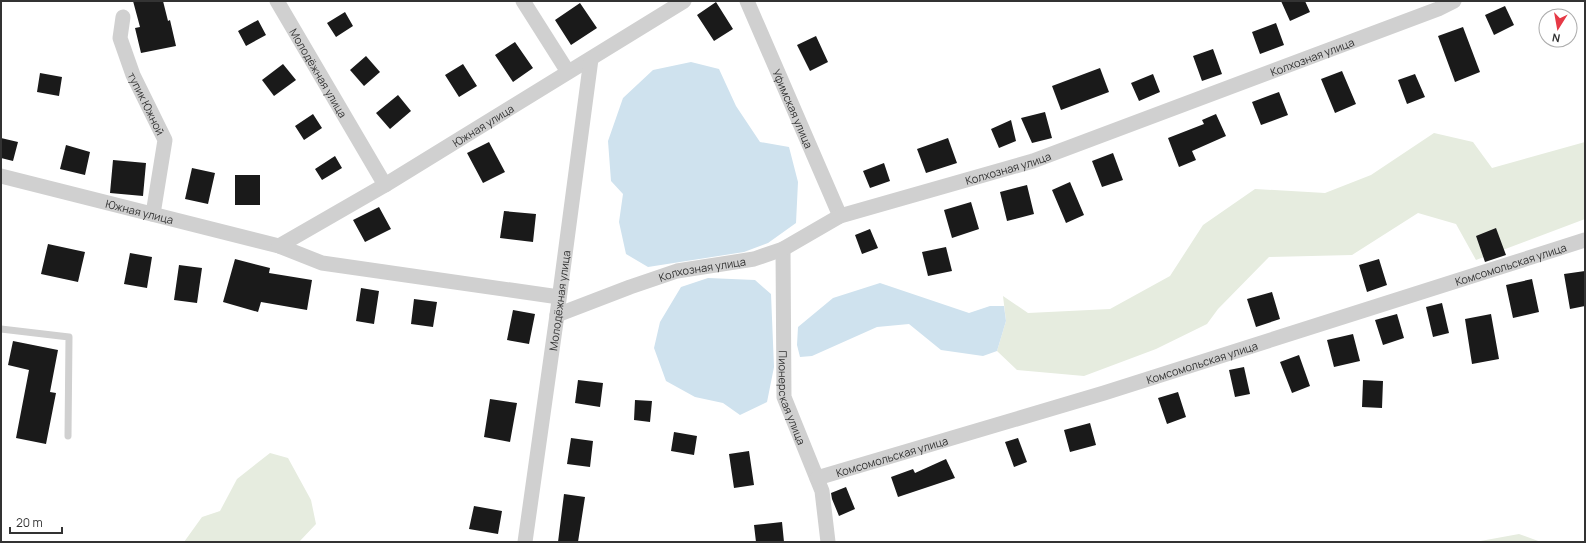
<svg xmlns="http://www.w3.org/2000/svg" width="1586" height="543" font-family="Manrope,sans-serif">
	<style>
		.green { fill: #e6ecdf }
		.water { fill: #cfe2ee }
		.building { fill: #1a1a1a }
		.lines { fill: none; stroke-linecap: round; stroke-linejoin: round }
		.service { stroke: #d0d0d0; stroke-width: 7 }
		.minor { stroke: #d0d0d0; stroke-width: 15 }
		.labels { text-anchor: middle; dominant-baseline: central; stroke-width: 4; stroke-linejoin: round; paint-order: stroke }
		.street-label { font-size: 11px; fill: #333; stroke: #fff }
	</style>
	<rect width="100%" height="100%" fill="#fff"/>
	<path class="green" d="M1434,133L1473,142L1492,168L1585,142V219L1476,260L1456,224L1418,213L1352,255L1269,257L1218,309L1207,324L1156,349L1084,376L1017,370L997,351L1006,321L1003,296L1028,313L1110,309L1170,276L1203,225L1255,189L1325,193L1371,175Z
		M270,453L288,458L311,500L316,524L299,542H184L202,517L220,511L237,479Z
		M1519,534L1541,542H1475Z"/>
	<path class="water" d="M691,62L719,69L736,106L760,142L789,147L798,182L796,223L768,243L744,252L648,267L626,254L619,222L623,194L611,181L608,141L623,98L653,70Z
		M708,278L755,280L771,294L774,367L767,402L740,415L723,403L695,397L666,381L654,348L660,322L681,287Z
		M880,283L969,313L990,306H1004L1006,321L997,351L983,356L941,350L909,324L877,327L812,356L800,357L797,345L798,327L833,298Z"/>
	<path class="building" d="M133,1H163L168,21L170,20L176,46L141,53L135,28L140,27Z
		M1281,1H1305L1310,12L1290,21Z
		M716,2L733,29L714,41L697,15Z
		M580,3L597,28L571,45L555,20Z
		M1505,6L1514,25L1494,35L1485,15Z
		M345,12L353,26L336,37L327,23Z
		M258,20L266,35L246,46L238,31Z
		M1276,23L1284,45L1260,54L1252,32Z
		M1463,27L1480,72L1455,82L1438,36Z
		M816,36L828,62L810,71L797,45Z
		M515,42L533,68L513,82L495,55Z
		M1213,49L1222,74L1202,81L1193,56Z
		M366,56L380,72L364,86L350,70Z
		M283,64L296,80L274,96L262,80Z
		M463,64L477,86L459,97L445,75Z
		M1100,68L1109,92L1061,110L1052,86Z
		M1342,71L1356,104L1335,113L1321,79Z
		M40,73L62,77L59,96L37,92Z
		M1153,74L1160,92L1139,101L1131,83Z
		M1415,74L1425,97L1407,104L1398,80Z
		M1279,92L1288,115L1261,125L1252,102Z
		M398,95L411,111L390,129L376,113Z
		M1045,112L1052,138L1032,143L1021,118Z
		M313,114L322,128L304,140L295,126Z
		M1216,114L1226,136L1192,151L1196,160L1179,167L1168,138L1204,124L1202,120Z
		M1011,120L1016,141L999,148L991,129Z
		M1,138L18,142L13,161L1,158Z
		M948,138L957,163L926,173L917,149Z
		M489,142L505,172L483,183L467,153Z
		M66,145L90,152L85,175L60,169Z
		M1113,153L1123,180L1102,187L1092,161Z
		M335,156L342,168L322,180L315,169Z
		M113,160L146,163L143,196L110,193Z
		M884,163L890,181L870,188L863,171Z
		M192,168L215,173L208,204L185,199Z
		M235,175H260V205H235Z
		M1070,182L1084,215L1066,223L1052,190Z
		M1027,185L1034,214L1007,221L1000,192Z
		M971,202L979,229L952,238L944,210Z
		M379,207L391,229L365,242L353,220Z
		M504,211L536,214L533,242L500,238Z
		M1496,228L1506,255L1485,262L1476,236Z
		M870,229L878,248L862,254L855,235Z
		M48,244L85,252L78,282L41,274Z
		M946,247L952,271L928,276L922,252Z
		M130,253L152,257L147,288L124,284Z
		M235,259L270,268L269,273L312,280L307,310L261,302L258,312L223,302Z
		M1379,259L1387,285L1367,292L1359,265Z
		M179,265L202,268L197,303L174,300Z
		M1585,271V306L1570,309L1564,274Z
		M1532,279L1539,312L1513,318L1506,285Z
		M361,288L379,291L374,324L356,321Z
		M1272,292L1280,319L1256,327L1247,299Z
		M414,299L437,302L433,327L411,324Z
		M1442,303L1449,333L1433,337L1426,307Z
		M513,310L535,314L529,344L507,340Z
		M1397,314L1404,338L1383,345L1375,320Z
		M1491,314L1499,359L1472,364L1465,319Z
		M1353,334L1360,361L1334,367L1327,340Z
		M13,341L58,350L50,392L56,393L46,444L16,438L29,370L8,365Z
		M1299,355L1310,386L1292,393L1280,362Z
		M1244,367L1250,394L1235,397L1229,370Z
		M578,380L603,383L600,407L575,403Z
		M1363,380L1383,381L1382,408L1362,407Z
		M1178,392L1186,417L1167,424L1158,398Z
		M490,399L517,403L510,442L484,437Z
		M635,400L652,401L650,422L634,420Z
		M1090,423L1096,445L1070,452L1064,430Z
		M674,432L697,436L694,455L671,451Z
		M571,438L593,441L590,467L567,464Z
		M1018,438L1027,462L1014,467L1005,442Z
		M749,451L754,485L734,488L729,454Z
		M946,459L955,478L898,497L891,477L913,469L915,473Z
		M846,487L855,509L839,516L832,499L831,493Z
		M564,494L585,497L578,542H558Z
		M474,506L502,511L498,534L469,529Z
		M782,522L784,542H756L754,525Z"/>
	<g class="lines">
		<path class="service" d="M1,329L69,337L68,436"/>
		<g class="minor">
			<path id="s1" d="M277,1L385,185"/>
			<path d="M523,1L568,72"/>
			<path id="s2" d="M747,1L840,216"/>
			<path id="s3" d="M123,17L120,38L133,75L165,140L153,214"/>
			<path id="s4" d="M1,176L279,246L322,263L559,297"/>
			<path id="s5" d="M279,246L385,185L684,1"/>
			<path id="s6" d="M783,249L784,397L822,491L828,542"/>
			<path id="s7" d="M557,315L630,287L677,271L754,259L783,249L840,216L1033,161L1438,9L1454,1"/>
			<path id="s8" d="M817,478L1104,393L1585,240"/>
			<path id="s9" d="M525,542L557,315L591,59"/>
		</g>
	</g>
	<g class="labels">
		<g class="street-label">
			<text stroke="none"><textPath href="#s7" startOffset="801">Колхозная улица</textPath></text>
			<text stroke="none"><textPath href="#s1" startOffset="83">Молодёжная улица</textPath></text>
			<text stroke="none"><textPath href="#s3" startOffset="92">тупик Южной</textPath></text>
			<text stroke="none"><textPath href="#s2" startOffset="117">Уфимская улица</textPath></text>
			<text stroke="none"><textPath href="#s5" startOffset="237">Южная улица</textPath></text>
			<text stroke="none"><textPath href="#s7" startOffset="477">Колхозная улица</textPath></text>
			<text stroke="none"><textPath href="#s4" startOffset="143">Южная улица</textPath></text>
			<text stroke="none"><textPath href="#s8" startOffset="726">Комсомольская улица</textPath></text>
			<text stroke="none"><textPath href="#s7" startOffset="153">Колхозная улица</textPath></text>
			<text stroke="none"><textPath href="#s9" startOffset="244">Молодёжная улица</textPath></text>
			<text stroke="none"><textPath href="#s8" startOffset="402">Комсомольская улица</textPath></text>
			<text stroke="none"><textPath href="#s6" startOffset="150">Пионерская улица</textPath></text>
			<text stroke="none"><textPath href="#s8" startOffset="78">Комсомольская улица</textPath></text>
		</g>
	</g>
	<rect width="1586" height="543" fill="none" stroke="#333333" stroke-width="4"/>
	<g transform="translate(1558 28) rotate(191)"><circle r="19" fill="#ffffff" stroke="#adadad"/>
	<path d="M0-3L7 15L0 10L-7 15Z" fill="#e63946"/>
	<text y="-6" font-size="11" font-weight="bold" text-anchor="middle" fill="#333333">N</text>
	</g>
	<path d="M10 527v6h52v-6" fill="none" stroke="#333333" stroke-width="2"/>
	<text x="16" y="527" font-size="12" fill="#333333" stroke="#ffffff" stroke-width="3" paint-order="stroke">20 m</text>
</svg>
